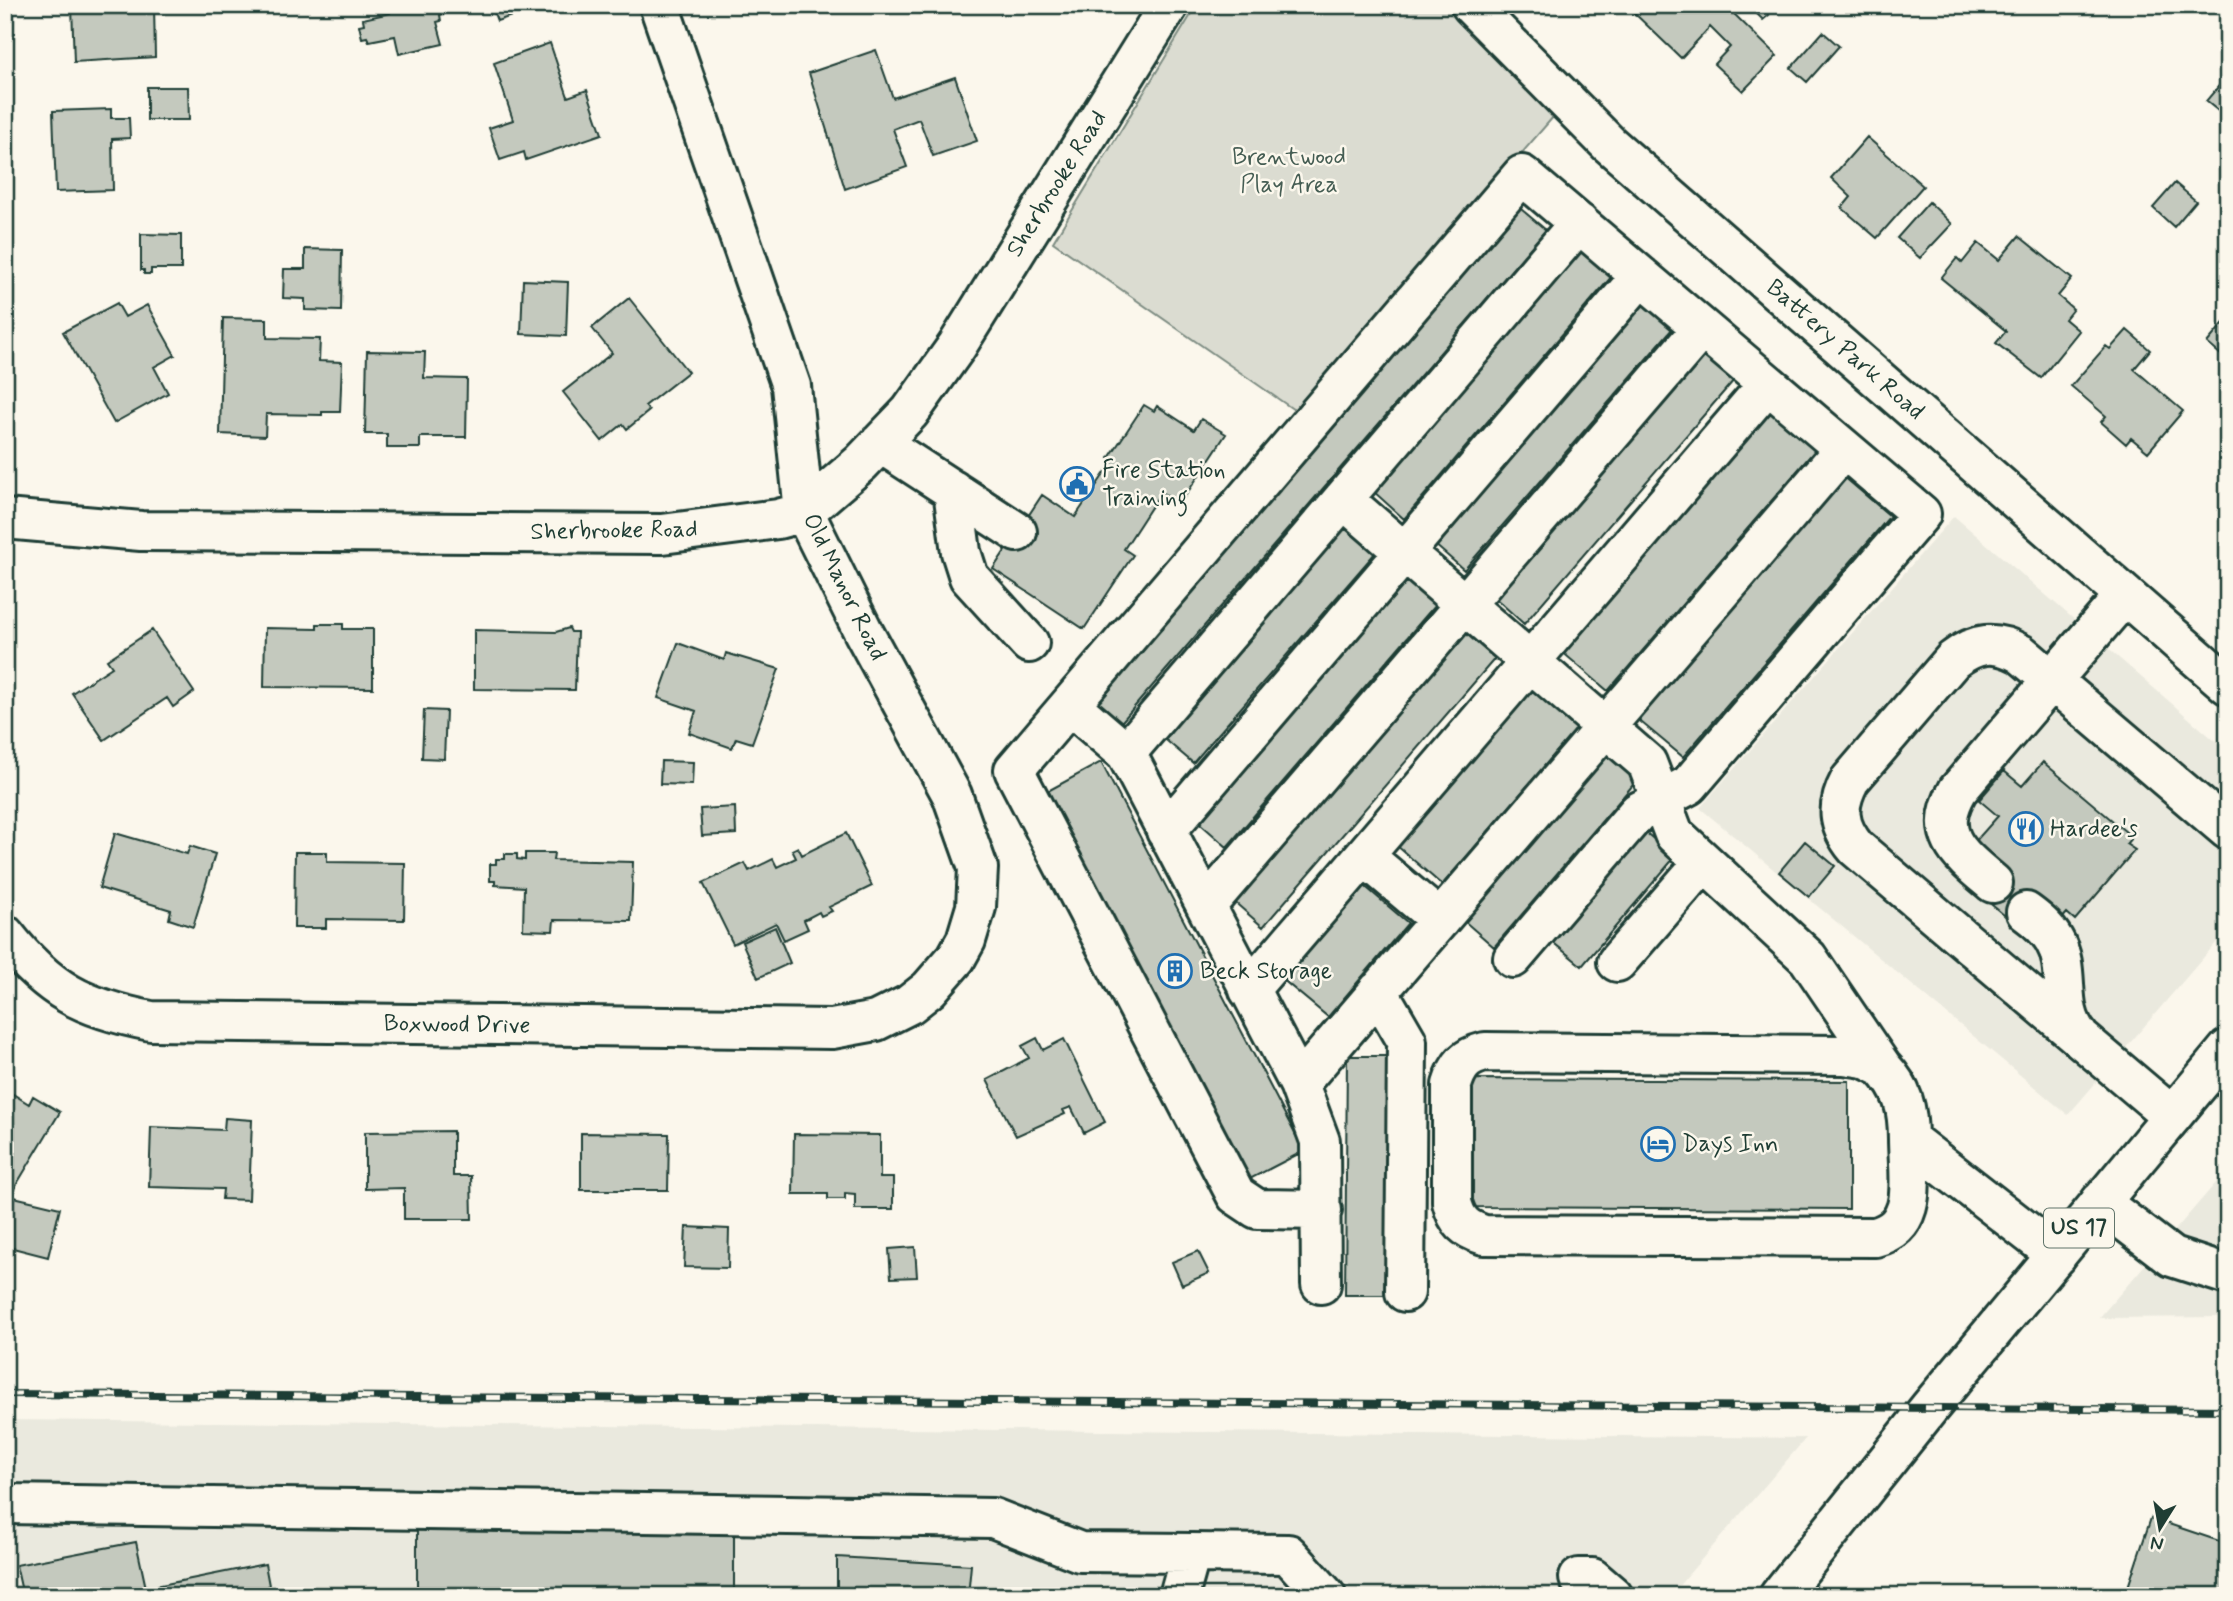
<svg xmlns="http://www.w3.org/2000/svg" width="2233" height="1601" font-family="Mynerve,sans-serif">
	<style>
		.built { fill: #eae9de }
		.green { fill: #dbdcd1; stroke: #7d8c82; stroke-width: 2 }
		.building { fill: #c4c9be; stroke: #1f3d34; stroke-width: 2 }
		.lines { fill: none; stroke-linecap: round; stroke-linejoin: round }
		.minor-casing { stroke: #1f3d34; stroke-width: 44 }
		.major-casing { stroke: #1f3d34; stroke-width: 44 }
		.minor { stroke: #fbf7ec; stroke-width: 38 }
		.major { stroke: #fbf7ec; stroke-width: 38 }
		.rail-casing { stroke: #1f3d34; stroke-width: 8 }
		.rail { stroke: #fbf7ec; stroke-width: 5; stroke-dasharray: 16; stroke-linecap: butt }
		.labels { text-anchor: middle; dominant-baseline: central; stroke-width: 5; stroke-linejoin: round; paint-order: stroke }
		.shield { fill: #fbf7ec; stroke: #61756b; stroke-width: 2 }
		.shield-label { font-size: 23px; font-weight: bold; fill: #1f3d34 }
		.park-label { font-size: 24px; fill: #455d53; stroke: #fbf7ec }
		.street-label { font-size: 24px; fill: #1f3d34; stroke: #fbf7ec }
		.poi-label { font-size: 24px; fill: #1f3d34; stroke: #fbf7ec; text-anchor: start }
	</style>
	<rect width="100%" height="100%" fill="#fbf7ec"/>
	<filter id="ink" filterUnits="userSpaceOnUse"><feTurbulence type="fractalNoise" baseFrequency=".0143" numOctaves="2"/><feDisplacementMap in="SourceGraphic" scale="14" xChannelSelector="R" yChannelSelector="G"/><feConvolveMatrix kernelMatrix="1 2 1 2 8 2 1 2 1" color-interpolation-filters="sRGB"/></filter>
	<g filter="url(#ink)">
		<path class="built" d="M1954,516L2228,752V929L2068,1115L1700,808Z
			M2228,1169V1317L2099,1318Z
			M5,1420L1806,1438L1670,1596H5Z"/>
		<path class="green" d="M1197,5H1444L1554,116L1297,412L1053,242Z"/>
		<path class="building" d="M52,5H154L155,57L74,62L72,6Z
			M388,5H467L440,15L441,21L437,22L443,44L399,54L395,36L369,41L367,37L362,38L359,25L364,24L363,19L390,13Z
			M491,5H544L497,21Z
			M1636,5H1734L1730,10L1777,56L1743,91L1714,64L1730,47L1710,27L1681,58L1631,10Z
			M1748,5H1767L1763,9L1769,15L1763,20Z
			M1823,32L1839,46L1807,82L1791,68Z
			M550,43L568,97L587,90L602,134L526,160L524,152L500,160L489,128L513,120L494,63Z
			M876,50L893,98L955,77L977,141L933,156L919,119L893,129L907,167L845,189L809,73Z
			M2228,75V119L2206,101Z
			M147,87H188L189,120H147Z
			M111,109V118H129L130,138L112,139L113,190L56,192L53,111Z
			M1867,137L1923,186L1877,238L1842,208L1851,197L1831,178Z
			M2175,183L2196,201L2174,227L2153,208Z
			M1929,202L1952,224L1920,258L1897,238Z
			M1515,204L1546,230L1117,727L1086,700Z
			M141,234L181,235V269H151V274H144V270H141Z
			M2019,236L2072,279L2058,296L2073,309L2065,319L2079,331L2041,378L1996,343L2006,331L1941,278L1957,258L1962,263L1978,243L1999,260Z
			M1582,248L1613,275L1404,519L1373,491Z
			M305,249L342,250L341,311L305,310V299L283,298L284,269H305Z
			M523,280L568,282L566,336L521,334Z
			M629,298L688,372L645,406L649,411L627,429L623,424L602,441L563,392L612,353L592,328Z
			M1642,301L1673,328L1464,570L1434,544Z
			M117,303L125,317L147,305L175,355L154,367L168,393L114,423L63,332Z
			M223,318L267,319V338L320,339L319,361L342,362L340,412H322V415L266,414L265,436L220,434Z
			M2228,318V361L2207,343Z
			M2127,330L2150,350L2134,369L2183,411L2148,452L2131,438L2126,444L2101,422L2106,416L2071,386L2106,346L2110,349Z
			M367,351L425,352L424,378L467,379L466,437H420V448H387V434H365Z
			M1703,353L1734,380L1524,624L1493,596Z
			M1144,405L1154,411L1157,406L1194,430L1201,419L1226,434L1180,504L1161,492L1124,549L1133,555L1084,629L993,569L1042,495L1075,517L1113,461L1109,458Z
			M1769,409L1816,449L1608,691L1561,651Z
			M1843,476L1890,516L1683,757L1636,718Z
			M1344,524L1376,552L1193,763L1161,736Z
			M1404,577L1436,604L1227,847L1195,819Z
			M317,624H343V629H373V688L264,687L265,628L317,629Z
			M569,628L571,632H577L575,690L474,689V630L556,632Z
			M1465,629L1497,656L1263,927L1231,899Z
			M152,630L194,692L173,707L167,698L104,740L72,693L112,667L107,660Z
			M678,643L724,660L726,653L779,669L752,743L736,738L732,748L689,733L696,711L658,698Z
			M1531,686L1578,727L1442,885L1396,845Z
			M424,710L446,711L444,759L422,758Z
			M1608,752L1639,778L1494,947L1463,920Z
			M661,761L693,762L692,785L660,784Z
			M1101,762L1304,1151L1248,1180L1046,792Z
			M2043,762L2132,837L2126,844L2135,850L2075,920L2067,913L2061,920L2016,925L1981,896L1973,844L1998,816L1979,800L2004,771L2022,786Z
			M735,807L736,834L702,836L700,809Z
			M1644,831L1675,857L1582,966L1550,940Z
			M115,833L187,854L190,846L215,854L193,927L169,919L171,910L99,888Z
			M846,833L872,886L829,907L832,911L821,916L819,912L804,920L808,929L784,940L776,923L733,944L703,883L745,863L749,871L773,859L777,867L796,858L792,850L798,847L802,855Z
			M1805,841L1835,866L1809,897L1779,872Z
			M295,852H327V862L405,863L404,920L326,919V928H294Z
			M525,853H554L553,860L633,862L631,921L554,920L553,931L523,930L524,887L495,885V881H490V864H496V859H505V854H517V859L525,860Z
			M1361,883L1408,923L1328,1017L1281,978Z
			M775,927L790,963L758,978L742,942Z
			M1037,1038L1043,1050L1064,1039L1105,1122L1084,1133L1071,1107L1063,1110L1065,1114L1016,1136L987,1080L1029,1058L1022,1046Z
			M1347,1056H1389L1387,1295H1345Z
			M1468,1079L1849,1081V1209L1468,1207Z
			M5,1089L29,1104L33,1096L60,1112L6,1202Z
			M225,1118L252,1120L249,1200L222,1199L223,1189L149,1187L151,1127L224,1130Z
			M453,1131V1176H471L472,1219H404V1188L365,1189V1132Z
			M581,1133L669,1134L668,1190H581Z
			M794,1134L880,1135V1178H893V1209H855V1194L845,1193V1199H828V1194H793Z
			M14,1197L60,1208L48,1257L5,1246Z
			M686,1227L729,1229L728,1268L684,1267Z
			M915,1247L917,1277L891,1278L889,1249Z
			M1198,1251L1209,1273L1182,1285L1172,1262Z
			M2151,1518L2228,1544V1596H2154L2128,1587Z
			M417,1525L734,1531V1596H417Z
			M136,1542L146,1588L265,1564L271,1596H23L16,1565Z
			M837,1557L971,1565L968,1596H837Z"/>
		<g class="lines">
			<g class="minor-casing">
				<path id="minor" d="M1471,5L1609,144L2228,685
					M880,443L1017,532
					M953,490L961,552L969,577L1029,643
					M1343,499L1647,763L1674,834L1808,958L1882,1067C1903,1089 1908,1109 1908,1139L2057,1255
					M5,519L141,531L662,534L778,519L804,512L861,463L910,412L957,346L1169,5
					M1070,705L1126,753L1299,1084L1320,1141L1321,1284
					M1126,753L1579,223
					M1166,831L1641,276
					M1364,856L1440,920
					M1993,883C1960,855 1932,835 1958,790L2125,595
					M1206,906L1702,328
					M2026,912C2037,920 2047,928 2054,940C2072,970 2055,1007 2079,1036
					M5,935C48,990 83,1008 151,1021L832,1029L876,1021L910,1004L929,989L956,958L966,940L976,907L978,868L952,795L864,633L804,512L791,386L659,5
					M1617,962L1703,863
					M1249,990L1768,384
					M1378,991L1407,1041L1405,1292
					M1882,1067L1864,1058L1844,1055L1485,1052C1465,1057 1458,1065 1452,1085V1202C1457,1222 1465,1229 1484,1235L1875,1237C1921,1225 1908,1177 1908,1139
					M1299,1084L1844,449
					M2172,1116L1856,848C1837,825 1836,806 1850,780L1953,660C1976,642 1995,640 2021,654L2228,830
					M2100,1202L2172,1257L2228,1275
					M1322,1210L1257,1209L1236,1195L1014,770L1522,175L1921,514L1689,785L1638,812L1513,958
					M5,1504L993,1518L1080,1552L1191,1553L1179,1596
					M1191,1553L1288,1554L1326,1596
					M1579,1578H1592L1613,1596"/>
			</g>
			<g class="major-casing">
				<path id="major" d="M1779,1596L1930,1407L2228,1049"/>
			</g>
			<use href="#minor" class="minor"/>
			<use href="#major" class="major"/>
			<g class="rail-casing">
				<path id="rail" d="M5,1394L2228,1410"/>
			</g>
			<use href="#rail" class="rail"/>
		</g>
	</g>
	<defs>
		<g id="civic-ring" transform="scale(1.75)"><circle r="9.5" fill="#fbf7ec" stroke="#1f6fb2" stroke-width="1.5"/><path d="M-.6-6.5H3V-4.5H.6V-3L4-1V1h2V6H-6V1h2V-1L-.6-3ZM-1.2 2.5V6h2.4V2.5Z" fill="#1f6fb2"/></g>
		<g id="restaurant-ring" transform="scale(1.75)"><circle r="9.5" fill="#fbf7ec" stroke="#1f6fb2" stroke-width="1.5"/><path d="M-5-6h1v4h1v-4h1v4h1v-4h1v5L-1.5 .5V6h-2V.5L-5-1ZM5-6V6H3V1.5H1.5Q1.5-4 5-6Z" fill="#1f6fb2"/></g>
		<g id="building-ring" transform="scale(1.75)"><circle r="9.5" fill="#fbf7ec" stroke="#1f6fb2" stroke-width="1.5"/><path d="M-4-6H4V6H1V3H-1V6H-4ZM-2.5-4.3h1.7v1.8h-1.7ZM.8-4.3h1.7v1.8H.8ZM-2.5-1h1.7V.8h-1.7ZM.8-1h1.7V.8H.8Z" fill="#1f6fb2"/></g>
		<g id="hotel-ring" transform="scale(1.75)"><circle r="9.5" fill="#fbf7ec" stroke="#1f6fb2" stroke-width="1.5"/><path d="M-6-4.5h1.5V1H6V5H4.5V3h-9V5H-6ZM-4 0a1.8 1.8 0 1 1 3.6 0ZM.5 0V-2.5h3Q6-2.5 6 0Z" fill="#1f6fb2"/></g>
	</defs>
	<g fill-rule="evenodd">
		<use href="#civic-ring" x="1077" y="484"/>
		<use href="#restaurant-ring" x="2026" y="829"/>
		<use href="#building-ring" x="1175" y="971"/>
		<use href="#hotel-ring" x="1658" y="1144"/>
	</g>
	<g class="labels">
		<rect class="shield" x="2044" y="1208.5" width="70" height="39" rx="5"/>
		<g class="shield-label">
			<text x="2079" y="1228">US 17</text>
		</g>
		<g class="park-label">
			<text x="1289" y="157">Brentwood<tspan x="1289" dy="28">Play Area</tspan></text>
		</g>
		<g class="street-label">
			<text transform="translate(1057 184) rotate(-58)">Sherbrooke Road</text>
			<text transform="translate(1845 350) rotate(41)">Battery Park Road</text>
			<text transform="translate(614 531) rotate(-1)">Sherbrooke Road</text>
			<text transform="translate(844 587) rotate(64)">Old Manor Road</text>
			<text transform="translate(457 1025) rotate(1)">Boxwood Drive</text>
		</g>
		<g class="poi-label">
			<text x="1102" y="470">Fire Station<tspan x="1102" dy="28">Training</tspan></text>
			<text x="2050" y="829">Hardee's</text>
			<text x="1200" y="971">Beck Storage</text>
			<text x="1682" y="1144">Days Inn</text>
		</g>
	</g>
	<rect width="2233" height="1601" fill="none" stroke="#fbf7ec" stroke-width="28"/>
	<rect x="14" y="14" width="2205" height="1573" fill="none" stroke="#1f3d34" stroke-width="2.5" filter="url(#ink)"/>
	<g transform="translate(2160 1528) rotate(191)" stroke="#fbf7ec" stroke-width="5" paint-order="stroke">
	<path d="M0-5L12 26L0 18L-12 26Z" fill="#1f3d34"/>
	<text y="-10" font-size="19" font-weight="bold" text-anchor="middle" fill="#1f3d34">N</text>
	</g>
</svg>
